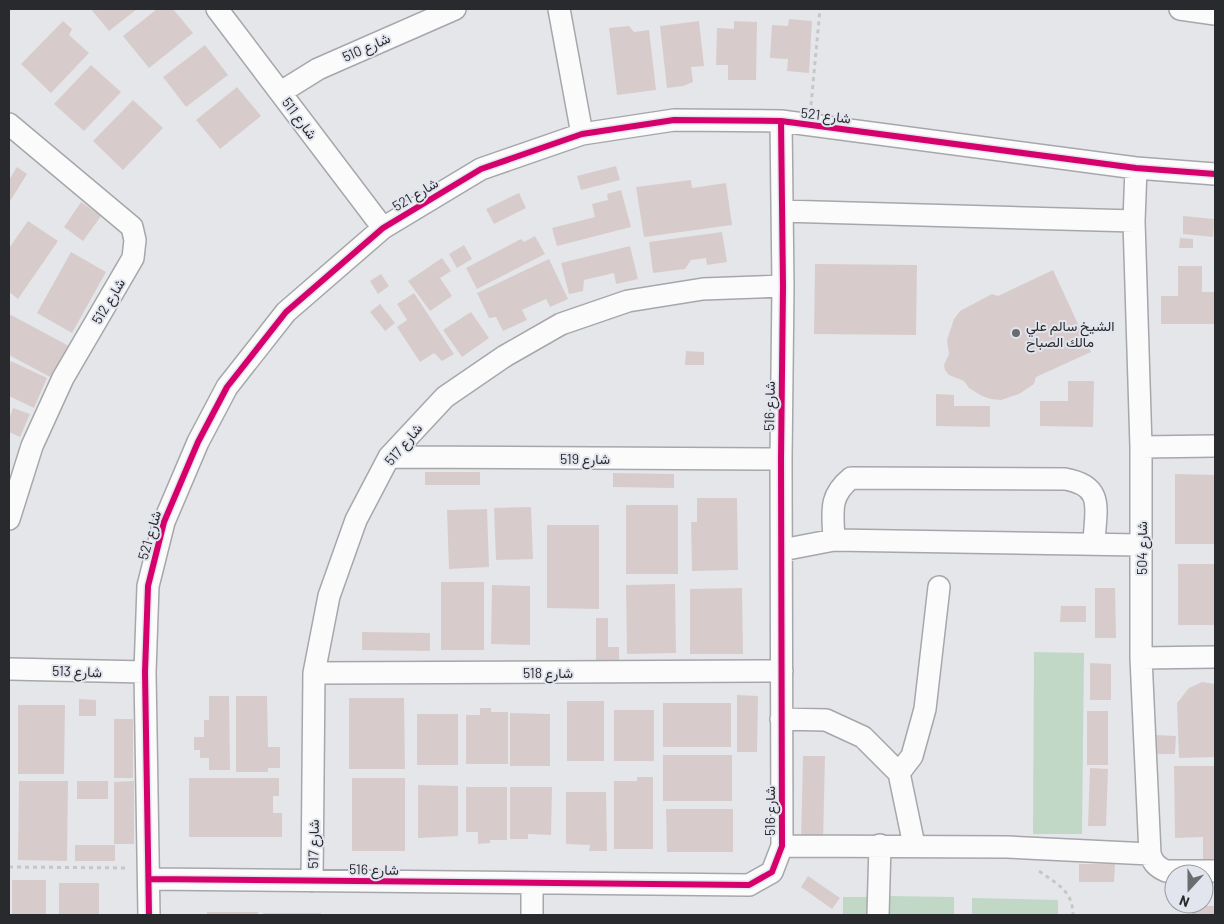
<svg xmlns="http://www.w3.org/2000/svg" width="1224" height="924" font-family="Barlow,Vazirmatn,sans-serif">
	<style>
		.green { fill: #c0d8c5 }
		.building { fill: #d7cccb }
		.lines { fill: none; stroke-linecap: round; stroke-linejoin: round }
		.minor-casing { stroke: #a6a7aa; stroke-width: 24 }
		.path { stroke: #c7c7c8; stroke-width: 3; stroke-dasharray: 4 4; stroke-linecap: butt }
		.minor { stroke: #fbfbfc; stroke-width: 21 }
		.cycleway-casing { stroke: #e2e5ed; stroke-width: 9 }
		.cycleway { stroke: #d6006c; stroke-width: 6 }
		.poi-dot { fill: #6b6c6f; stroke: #e2e5ed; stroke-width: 2 }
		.labels { text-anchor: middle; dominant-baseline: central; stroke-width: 4; stroke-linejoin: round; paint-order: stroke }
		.street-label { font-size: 14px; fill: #292a2d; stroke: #e2e5ed }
		.poi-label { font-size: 14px; fill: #292a2d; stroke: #e2e5ed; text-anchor: start }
	</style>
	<rect width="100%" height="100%" fill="#e5e6ea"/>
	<path class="green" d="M1034,652L1084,653L1082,834H1033Z
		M886,896L954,897V915H886Z
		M843,897H870V915H843Z
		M972,898L1058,900V915H972Z"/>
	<path class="building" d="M91,9H137L109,31Z
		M157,9H173L193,33L149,68L123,36Z
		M789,19L812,21L809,73L787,71L788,59L770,58L772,25L788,26Z
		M63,21L72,29L69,35L89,53L51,93L21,64Z
		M699,21L704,66L691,67L693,82L683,86L667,88L660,26Z
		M734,21L757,22L756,80H728V65H716L717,28L734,29Z
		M629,26L634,32L649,30L656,90L617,95L609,28Z
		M205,45L228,75L186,107L163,77Z
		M91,65L121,92L84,131L54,104Z
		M237,87L261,116L220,149L196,120Z
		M133,100L163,128L123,170L93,141Z
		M616,166L620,180L581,190L577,176Z
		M17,167L27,174L9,203V180Z
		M691,180L692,188L726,183L732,225L644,237L636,187Z
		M621,190L631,227L557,246L552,228L595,217L592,204L608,200L607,194Z
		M519,193L526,208L494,224L486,209Z
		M81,202L101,216L83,241L64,227Z
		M1183,216L1214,219L1213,237L1183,234Z
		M28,221L58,241L18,299L9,292V248Z
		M722,232L727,262L707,265L706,258L691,260L685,269L653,273L649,242Z
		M535,236L545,254L477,289L466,268L521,239L524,242Z
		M1180,238L1193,239V248H1179Z
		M464,245L472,259L457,268L449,254Z
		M630,246L638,279L616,284L614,273L584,280L583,291L569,294L561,263Z
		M71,252L106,272L72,333L37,313Z
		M442,258L451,271L440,278L452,296L430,311L408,281Z
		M549,259L568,299L550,307L546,299L522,310L527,320L503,331L496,317L489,318L477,293Z
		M815,264L917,265L916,335L814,334Z
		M1178,266H1202V292H1215V324H1161V296H1178Z
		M1053,270L1091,352L1036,377L1034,384L1019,394L1001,400L991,399L982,396L969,388L964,381L949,375L945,370L944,365L949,354L947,340L954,319L960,311L992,294L998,296Z
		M381,274L389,286L378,294L370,281Z
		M414,293L454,354L442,361L434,353L420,362L397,327L407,320L397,304Z
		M380,304L395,323L385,331L370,312Z
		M471,312L489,338L462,357L443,330Z
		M9,314L69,346L52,378L9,355Z
		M686,351L704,352V365H685Z
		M11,361L47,378L34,408L9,396V367Z
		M1068,381H1094L1093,427L1040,426V401H1068Z
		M936,394L954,395V406H990V427L936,426Z
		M13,408L30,414L20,437L9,432V419Z
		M425,472H480V485H425Z
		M613,473L674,474V488L613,487Z
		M1175,474L1215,475V544H1175Z
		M697,498H737L738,570L692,571L691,522H697Z
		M626,505H678V574H626Z
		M531,507L533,559L496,560L494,508Z
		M487,509L489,567L449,569L447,510Z
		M547,525H599V609L547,608Z
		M1178,564H1215V625H1178Z
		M441,582H484V650H441Z
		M675,584L676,653L627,654L626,585Z
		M492,585L530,586V645L491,644Z
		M742,588L743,654H690V589Z
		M1095,588H1115L1116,638H1095Z
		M1061,606H1086V622H1060Z
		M596,618H608V647H619V661H596Z
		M362,632L430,633V651L362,650Z
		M1090,663L1111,664V700H1090Z
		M1202,682L1215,684V757L1179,758L1177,703L1189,688Z
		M737,695L758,696L757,752H737Z
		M209,696H229L230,770H209V758H200V750H194V737H204V720H209Z
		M236,696H267L268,747H280V768H268V772H236Z
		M349,698H404L405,769H349Z
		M79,699L96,700V716H79Z
		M567,701H604V761H567Z
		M663,703H731V747H663Z
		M18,705H65L64,774H18Z
		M480,708H491V712H508V764H466V715H480Z
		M614,710H654V761H614Z
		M1087,711H1108V765H1087Z
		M510,713L550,714V766H510Z
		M417,714H458V765H417Z
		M114,719H133V778H114Z
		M1155,735L1176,736L1175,754H1154Z
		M663,755H732V801H663Z
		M803,756H825L823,842H801Z
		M1174,766H1215V859H1203V837L1175,838Z
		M1090,768L1108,769L1106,826H1088Z
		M637,777H653V849H614V781H637Z
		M189,778H279V796H273V813H282V837H189Z
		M352,778H405V851H352Z
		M19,781H68L67,861L18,860Z
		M77,781H108V799H77Z
		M134,781V844H114V782Z
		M418,785L458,786V836L418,838Z
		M466,787H507V840H490V843L478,844V832H466Z
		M510,787H552L551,835L528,834V839H510Z
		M566,792H606L607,851H589L590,845L566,844Z
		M666,809H733V852H667Z
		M75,845H115V861H75Z
		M1079,864H1115L1114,882H1079Z
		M808,876L840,898L832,909L801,887Z
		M12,880H46V915H12Z
		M59,883H99V915H59Z
		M1192,906H1215V915H1192Z
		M207,912H258V915H207Z
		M263,913H321V915H263Z"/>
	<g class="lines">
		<g class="minor-casing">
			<path id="minor" d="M217,9L383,228
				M559,9L582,134
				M1180,9L1215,14
				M281,92L318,69L455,9
				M9,124L132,227L135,240L133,258L63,378L32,446L9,519
				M1136,168L1134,221L1141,447V658L1150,854C1153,863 1157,867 1166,871H1215
				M782,211L1134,221
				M1141,447L1215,446
				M389,457L781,459
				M834,540C833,512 828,497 851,478L1065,479C1106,486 1095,511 1094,543
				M782,550L834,540L1140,545
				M1141,658L1215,657
				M9,669L145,672
				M314,673L782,671
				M781,719L826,720L863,737L899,773L914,845
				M899,773L912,756L925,709L939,587
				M782,846L1007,847L1150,854
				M149,879L749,885L772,872L782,846L781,459L783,286L781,121
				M312,881L314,673L329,596L356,520L389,457L445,397L505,356L561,324L628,301L703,289L783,286
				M532,883V915
				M149,915L145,672L148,586L164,522L198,442L227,387L286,312L383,228L481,169L582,134L674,120L781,121L1136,168L1215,174
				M878,915L880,845"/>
		</g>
		<path class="path" d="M811,105L820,9
			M9,867L128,868
			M1039,871C1057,884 1073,891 1073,915"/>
		<use href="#minor" class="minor"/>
		<g class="cycleway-casing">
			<path id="cycleway" d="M149,879L749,885L772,872L782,846L781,459L783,286L781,121
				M149,915L145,672L148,586L164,522L198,442L227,387L286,312L383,228L481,169L582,134L674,120L781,121L1136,168L1215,174"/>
		</g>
		<use href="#cycleway" class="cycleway"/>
	</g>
	<circle class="poi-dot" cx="1016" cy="333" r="5"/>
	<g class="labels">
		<g class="street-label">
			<text transform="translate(366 47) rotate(-24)">شارع 510</text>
			<text transform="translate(826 115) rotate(7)">شارع 521</text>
			<text transform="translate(300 118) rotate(53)">شارع 511</text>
			<text transform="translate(415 194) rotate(-31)">شارع 521</text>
			<text transform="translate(108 301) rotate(-59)">شارع 512</text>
			<text transform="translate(769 406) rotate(-89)">شارع 516</text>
			<text transform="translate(403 444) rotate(-50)">شارع 517</text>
			<text x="585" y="458">شارع 519</text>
			<text transform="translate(149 535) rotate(-74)">شارع 521</text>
			<text transform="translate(1141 548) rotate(-90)">شارع 504</text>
			<text transform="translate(77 671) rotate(2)">شارع 513</text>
			<text x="548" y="672">شارع 518</text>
			<text transform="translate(769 811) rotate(-90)">شارع 516</text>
			<text transform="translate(313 844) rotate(-89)">شارع 517</text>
			<text transform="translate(374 869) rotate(1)">شارع 516</text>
		</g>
		<g class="poi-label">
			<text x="1026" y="325">الشيخ سالم علي<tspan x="1026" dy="16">مالك الصباح</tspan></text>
		</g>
	</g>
	<rect width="1224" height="924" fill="none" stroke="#292a2d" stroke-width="20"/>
	<g transform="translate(1189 889) rotate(201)"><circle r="24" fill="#e2e5ed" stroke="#989aa0"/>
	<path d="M0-4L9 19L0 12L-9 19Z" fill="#6b6c6f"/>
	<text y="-8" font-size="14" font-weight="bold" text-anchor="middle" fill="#292a2d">N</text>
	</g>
</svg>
